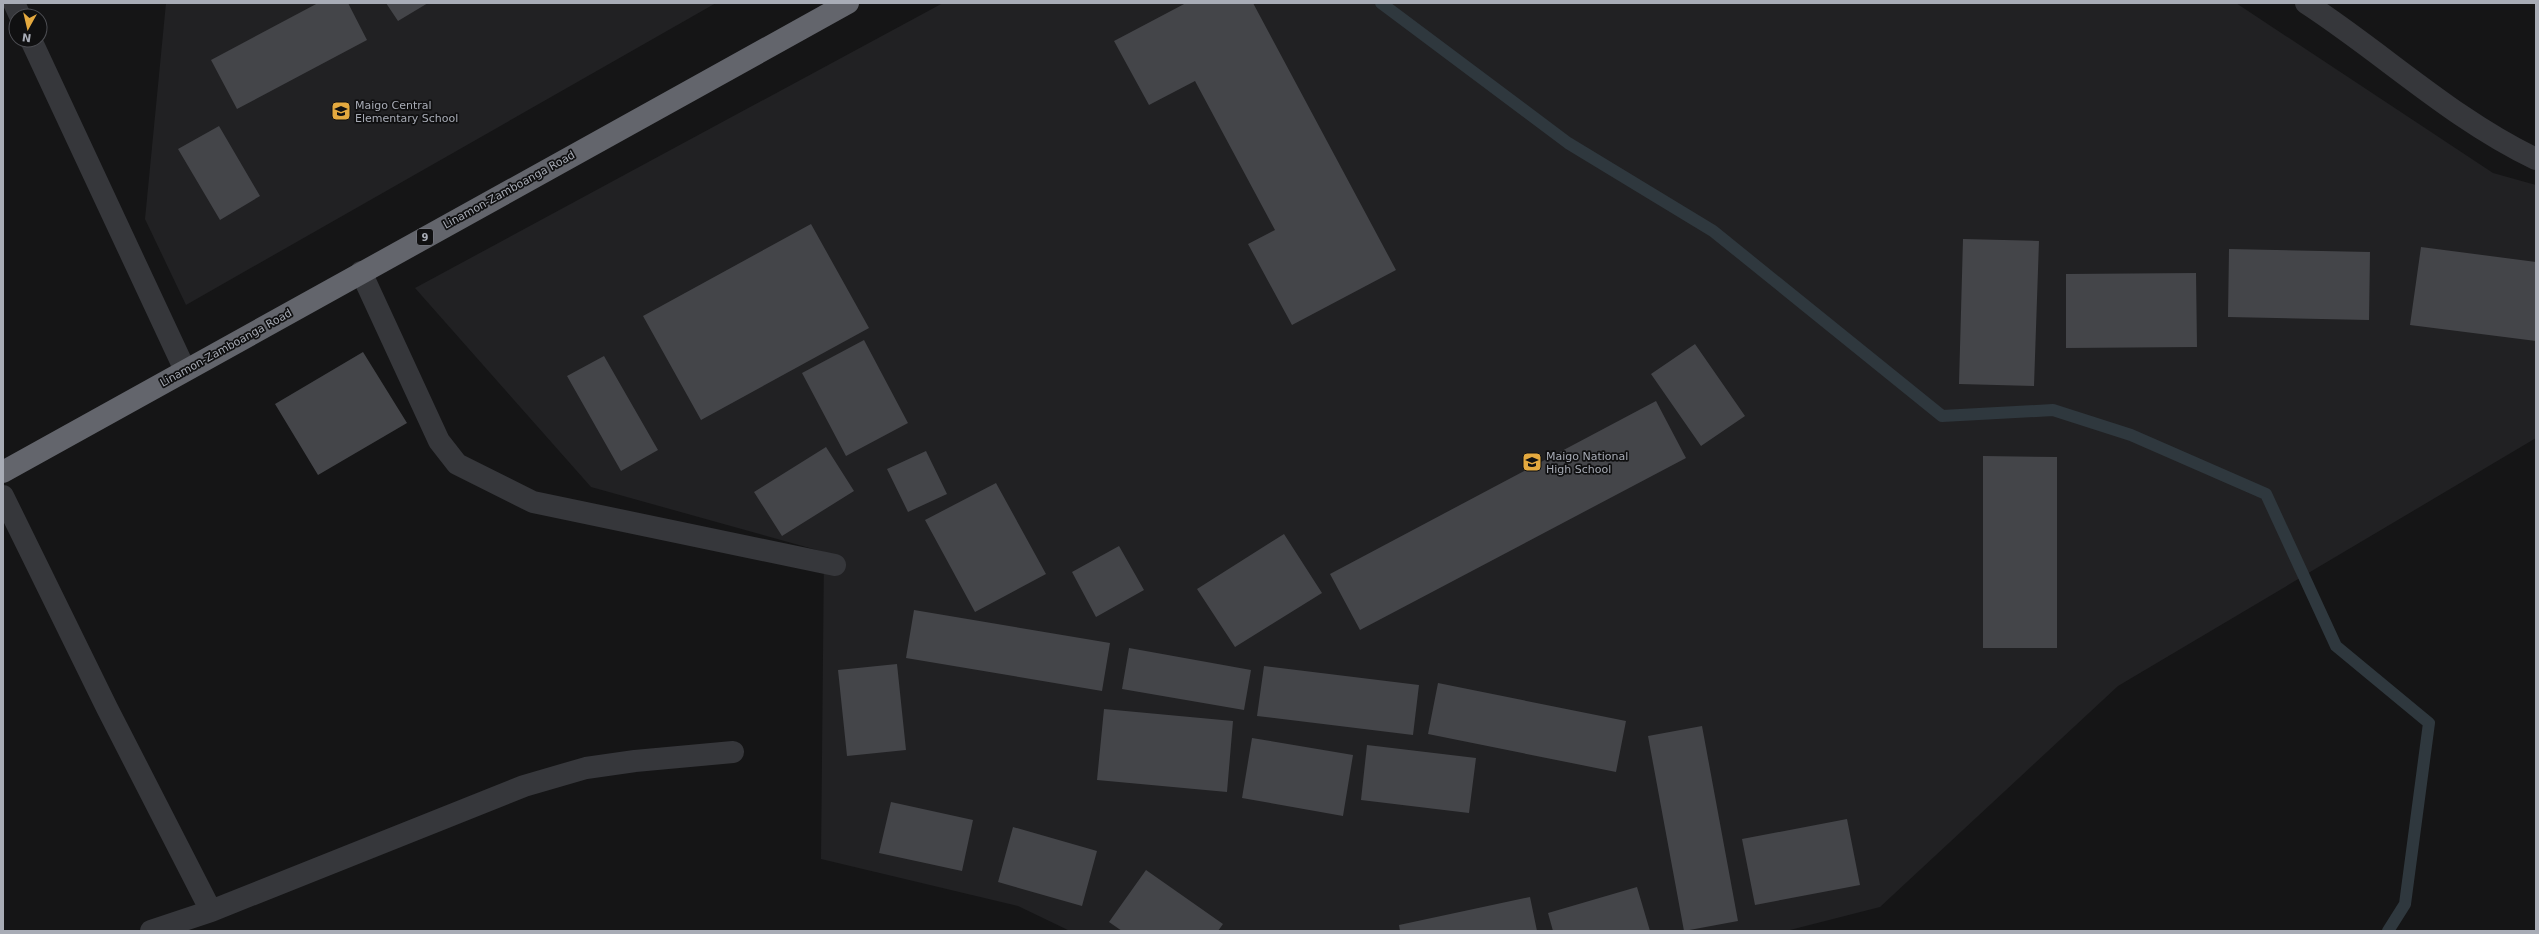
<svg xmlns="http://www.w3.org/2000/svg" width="2539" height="934" font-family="'DejaVu Sans',sans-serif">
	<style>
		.built { fill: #212123 }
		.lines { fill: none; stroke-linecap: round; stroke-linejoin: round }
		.stream { stroke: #2f383e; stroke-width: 12 }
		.building { fill: #444549 }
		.minor { stroke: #36373b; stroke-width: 22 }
		.highway { stroke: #63656c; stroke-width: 22 }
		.labels { text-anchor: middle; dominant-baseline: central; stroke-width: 3.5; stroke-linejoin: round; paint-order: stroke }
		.shield { fill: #101011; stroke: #7a7d84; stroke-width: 1 }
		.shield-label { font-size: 10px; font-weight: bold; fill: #a8acb6 }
		.poi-label { font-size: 11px; fill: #a8acb6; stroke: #101011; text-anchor: start }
		.street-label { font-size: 11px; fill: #a8acb6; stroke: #101011 }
	</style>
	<rect width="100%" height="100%" fill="#151516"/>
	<path class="built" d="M166,3H716L186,305L145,219Z
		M943,3H2236L2493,173L2536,185V438L2118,686L1880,907L1786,931H1070L1018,906L821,859L824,552L591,487L415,288Z"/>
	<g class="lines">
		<path class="stream" d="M1381,3L1568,143L1713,231L1942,416L2053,410L2131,435L2266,494L2336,646L2429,723L2405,904L2388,931"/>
	</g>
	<path class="building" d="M318,3H348L367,40L237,109L211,60Z
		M386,3H428L398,21Z
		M1186,3H1253L1396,270L1292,325L1248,244L1275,230L1195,81L1149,105L1114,41Z
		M219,126L260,196L220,220L178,149Z
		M811,224L869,328L701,420L643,316Z
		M1963,239L2039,241L2034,386L1959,384Z
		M2421,247L2536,262V341L2410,325Z
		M2229,249L2370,252L2369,320L2228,317Z
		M2196,273L2197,347L2066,348V274Z
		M864,340L908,423L846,456L802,373Z
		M1695,344L1745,416L1701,446L1651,374Z
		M363,352L407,423L318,475L275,404Z
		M604,356L658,450L621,471L567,376Z
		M1656,401L1686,458L1360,630L1330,574Z
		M826,447L854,491L782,536L754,492Z
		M926,451L947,494L908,512L887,469Z
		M1983,456L2057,457V648H1983Z
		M996,483L1046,574L975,612L925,520Z
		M1284,534L1322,593L1235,647L1197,589Z
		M1119,546L1144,590L1096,617L1072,572Z
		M914,610L1110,643L1102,691L906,658Z
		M1129,648L1251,670L1244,710L1122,689Z
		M897,664L906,750L847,756L838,670Z
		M1264,666L1419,685L1413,735L1257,716Z
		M1438,683L1626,721L1616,772L1428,734Z
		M1104,709L1233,721L1227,792L1097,780Z
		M1702,726L1738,921L1684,931L1648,736Z
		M1252,738L1353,755L1343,816L1242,798Z
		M1367,745L1476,758L1469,813L1361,800Z
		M891,802L973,820L962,871L879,853Z
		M1847,819L1860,885L1755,905L1742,839Z
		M1013,827L1097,851L1082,906L998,882Z
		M1146,870L1223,924L1218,931H1122L1109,922Z
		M1637,887L1650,931H1553L1548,913Z
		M1530,897L1537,931H1400L1399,925Z"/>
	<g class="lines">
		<path class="minor" d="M14,3L20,16
			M2306,3C2383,53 2452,119 2536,159
			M31,40L185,370
			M361,272L439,441L457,464L533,502L835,565
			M3,496L107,708L211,911L151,931
			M211,911L524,786L586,768L635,761L733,752"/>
		<path class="highway" d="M3,472L848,3"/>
	</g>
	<defs>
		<g id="school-square" transform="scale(1)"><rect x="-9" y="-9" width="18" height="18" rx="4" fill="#e4a93f" stroke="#101011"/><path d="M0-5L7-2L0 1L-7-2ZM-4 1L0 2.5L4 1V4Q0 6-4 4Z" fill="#111"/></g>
	</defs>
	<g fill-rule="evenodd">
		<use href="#school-square" x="341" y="111"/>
		<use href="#school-square" x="1532" y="462"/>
	</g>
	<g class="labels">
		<rect class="shield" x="417" y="229" width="16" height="16" rx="3"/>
		<g class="shield-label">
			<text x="425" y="237">9</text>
		</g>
		<g class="poi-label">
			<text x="355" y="105">Maigo Central<tspan x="355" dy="13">Elementary School</tspan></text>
			<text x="1546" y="456">Maigo National<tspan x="1546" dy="13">High School</tspan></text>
		</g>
		<g class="street-label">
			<text transform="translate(509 190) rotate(-29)">Linamon-Zamboanga Road</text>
			<text transform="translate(226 348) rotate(-29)">Linamon-Zamboanga Road</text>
		</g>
	</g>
	<rect width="2539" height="934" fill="none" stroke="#a8acb6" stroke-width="8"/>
	<g transform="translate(28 28) rotate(188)"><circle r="19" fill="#101011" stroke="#4d4e53"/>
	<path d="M0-3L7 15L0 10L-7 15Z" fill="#e4a93f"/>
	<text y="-6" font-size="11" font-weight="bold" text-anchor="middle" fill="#a8acb6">N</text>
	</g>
</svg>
